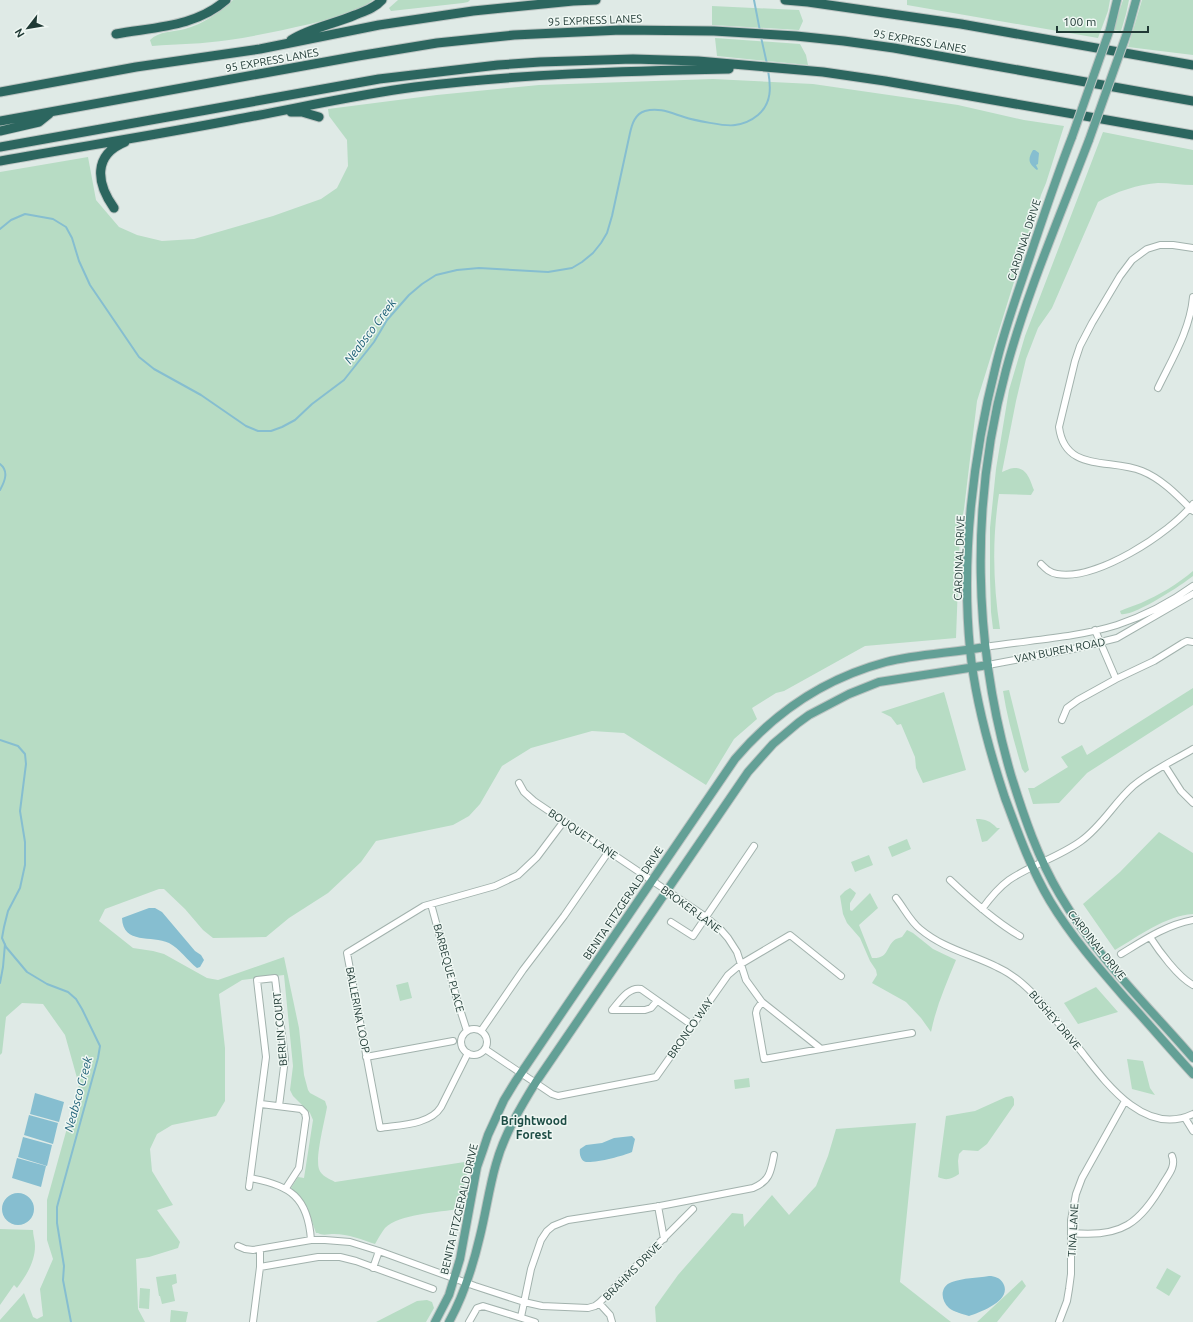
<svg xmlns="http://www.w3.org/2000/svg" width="1193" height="1322" font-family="Ubuntu,sans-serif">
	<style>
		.green { fill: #b7dcc4 }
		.water { fill: #86bed0 }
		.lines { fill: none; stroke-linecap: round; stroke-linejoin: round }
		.stream { stroke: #86bed0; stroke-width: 2 }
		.minor-casing { stroke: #a2b2ad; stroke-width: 8 }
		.major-casing { stroke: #bcc4c2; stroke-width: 10 }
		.highway-casing { stroke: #bcc4c2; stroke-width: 11 }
		.minor { stroke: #fff; stroke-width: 6 }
		.major { stroke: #63a096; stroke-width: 8 }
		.highway { stroke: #2c665f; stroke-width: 9 }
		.major-bridge-casing { stroke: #bcc4c2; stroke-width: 10; stroke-linecap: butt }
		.major-bridge { stroke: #63a096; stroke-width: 8 }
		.labels { text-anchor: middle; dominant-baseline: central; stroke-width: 3; stroke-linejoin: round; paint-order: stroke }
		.street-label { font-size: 11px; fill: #203a35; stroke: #eff7f3 }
		.water-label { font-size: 12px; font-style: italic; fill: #1b5e75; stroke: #eff7f3 }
		.neighbourhood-label { font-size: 12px; font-weight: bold; fill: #1c4c44; stroke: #eff7f3 }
	</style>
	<rect width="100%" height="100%" fill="#dfeae6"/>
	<path class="green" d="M233,0H373C356,14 331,19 310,24C283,30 256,36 229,40C203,44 178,44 152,46L150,40C159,31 173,32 185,29C203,24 219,13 233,0Z
		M398,0H470L468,2L463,3L391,11L389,8Z
		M907,0H1110L1108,11L1098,38L907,5Z
		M1123,0H1129L1126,14L1121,31L1113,30Z
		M1142,0H1193V55L1128,47Z
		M712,6L799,10L803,21L799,30L712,25Z
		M715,38L800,44L806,55L808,65L717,56Z
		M713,79L813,84L958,105L1024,120L1064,126L1046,183L1041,195L977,401L964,509L960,530L956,638L865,646L784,691L776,693L752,708L757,719L734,739L706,785L624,733L592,731L531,748L502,766L480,804L469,816L453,825L376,841L361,862L328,893L289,918L266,937L213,938L203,930L185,909L164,889H159L105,909L99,921L133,948L153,951L164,954L207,978L218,980L284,957L299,1028L304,1075L308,1090L310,1093L325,1101L327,1107C325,1120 315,1157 319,1169C321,1176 330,1179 335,1182L471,1161L465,1180L460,1209C439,1212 399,1214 385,1228C381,1233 378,1239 375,1244C363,1240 348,1234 334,1234C329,1234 322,1236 318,1233H316L307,1207L300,1197L291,1188L298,1177L304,1178L313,1120L310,1113L293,1096L290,1090L293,1066L284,975L242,980L219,994L225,1048V1101L216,1116L172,1125L157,1134L150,1149L152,1171L173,1205L157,1210L180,1242L178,1248L149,1257L136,1259L138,1309L145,1322H0V1320L24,1293L33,1317L37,1319L43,1316L40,1289L53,1259L47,1240V1200L79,1085L65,1035L43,1004L22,1003L6,1017L2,1053L0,1055V172L88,157L96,200L119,227L137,235L162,241L194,239L273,216L321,199L337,188L348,166L347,140L329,116L328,109L437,95L539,85Z
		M1103,132L1193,150V185C1182,185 1170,183 1158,183C1139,184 1115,192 1098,202L1052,308L1038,328L1026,359L1016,401L1002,472C1005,471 1010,468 1014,468C1027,467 1030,480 1034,490L1031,495L999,494C992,539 993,584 1000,629H993L991,612L990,578V528L996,469L1009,390L1025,336Z
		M1193,571V576C1182,585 1133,617 1121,614L1120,611C1126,608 1134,606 1141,603C1159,595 1178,584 1193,571Z
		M1193,688V705L1087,773L1059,803L1033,804L1028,788H1034L1068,767L1061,757L1082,745L1087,755Z
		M1009,690L1029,770L1025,773L1022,769C1015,744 1007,718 1003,691Z
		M944,692L966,770L923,783L916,768L915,757L901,724L897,725L891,717L881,712Z
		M976,819C986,819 990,821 997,828H1000L987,841L982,842Z
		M1159,832L1193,853V914C1165,916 1139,936 1115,950L1083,904L1120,872Z
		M907,839L911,849L892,857L888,847Z
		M869,855L873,865L855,872L851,862Z
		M850,888L856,893L854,897L850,903V910L852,911L870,893L878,908L859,925L872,958C890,959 885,946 896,939C898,938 900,938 902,937L907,930L913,933L933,949L956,960C946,984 936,1007 931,1032L921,1018L906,1002L872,983L877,975L876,970L870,961L860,938L847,923L843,914L840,896L845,891Z
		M408,982L412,998L400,1001L396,985Z
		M1096,987L1118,1012L1078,1024L1064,1003Z
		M1127,1059L1143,1061L1150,1088L1155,1095L1132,1089Z
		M749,1078L750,1087L735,1089L734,1080Z
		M1012,1096L1014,1099V1105L987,1144L978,1151L963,1150L959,1154L958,1161L959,1174C951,1179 947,1181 938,1177L946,1116L975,1111L1006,1097Z
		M916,1123L900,1282L951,1322H656L655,1307L678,1275L732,1213L743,1214L744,1227L772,1195L789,1215L816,1186L828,1156L836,1129Z
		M0,1229L33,1230C33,1235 35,1241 35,1246C35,1262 26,1276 17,1288L14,1285L0,1305Z
		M1167,1268L1181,1276L1169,1296L1156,1288Z
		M176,1274L177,1283L172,1285L175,1301L162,1304L160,1296H159L156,1277Z
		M1022,1280L1026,1286L997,1322H977Z
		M140,1288L150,1289L149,1309L139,1308Z
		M427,1300L432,1302L434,1308L426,1322H376L417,1301Z
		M171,1310L188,1312L186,1322H170Z"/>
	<path class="water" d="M1033,150H1035L1039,153L1038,164L1036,165L1038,169L1037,170C1029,164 1027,160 1033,150Z
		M149,908H155L162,912L195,951L201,955L204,960L200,967L197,968C187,960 180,949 169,943C152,935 123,945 122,918Z
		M35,1093L64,1102L59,1122L30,1114Z
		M29,1115L58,1123L53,1144L24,1135Z
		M632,1136L635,1139L632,1152C623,1156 596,1163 586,1162C581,1161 579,1154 580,1149L586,1145L602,1143L614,1138Z
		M23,1137L52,1145L47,1166L18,1157Z
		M17,1158L46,1166L41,1187L12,1178Z
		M2 1209a16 16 0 1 1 32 0a16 16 0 1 1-32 0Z
		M989,1276C995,1276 1000,1278 1003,1283C1013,1300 981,1312 969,1316C963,1314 954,1312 949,1308C940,1300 940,1286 952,1282C963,1278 977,1278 989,1276Z"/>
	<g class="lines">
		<path class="stream" d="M754,0L760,31
			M761,37L767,64
			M0,229L11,220L25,214L53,219L66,227L72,238L79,261L90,285L139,357L154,369L201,395L246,426L258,431H271L282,427L295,420L312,404L344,380L374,342L387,320L409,295L422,284L436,275L457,270L479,268L548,272L572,268L582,262L593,253L601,243L607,233L612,216L630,133C632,124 635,114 645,111C659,107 671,113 684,117C693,120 727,127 735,125C743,124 752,120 758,115C772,103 771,87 768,70
			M0,464C9,471 5,481 0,490
			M0,740L18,746L25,754L26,764L20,811L25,842V865L20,888L8,911L4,927L2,938L6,947L27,972L47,984L68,992L76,999L82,1009L100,1046L98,1058L57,1207V1223L64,1266L63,1280L71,1322
			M0,983L3,967L5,944"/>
		<g class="minor-casing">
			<path id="minor" d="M1193,248L1173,245H1160L1147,249L1132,260L1120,276L1092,323L1080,346L1075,361L1059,427C1065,473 1110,458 1142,471C1162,479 1178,496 1193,511
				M1158,388C1172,359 1190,330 1193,297
				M1041,564C1046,569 1050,573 1057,574C1096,581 1169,534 1193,504
				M1095,630L1116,679
				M985,647C1029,640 1075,638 1117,625C1144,616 1171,602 1193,586
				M988,665L1073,649L1117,638L1193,594
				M1062,720L1067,708L1078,700L1116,679L1154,661L1183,643L1187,641L1193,642
				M1165,766L1181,791L1193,803
				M519,783L524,792L534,801L706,917L721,930L728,938L737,952L746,980L762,1002L820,1048
				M950,880C971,900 994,921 1020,936
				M896,898C904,908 910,921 920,929C944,949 971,954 997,967C1015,975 1029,989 1042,1003C1055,1019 1068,1035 1081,1051C1106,1083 1145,1137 1193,1114
				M431,904L457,1000L467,1031
				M982,909C990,898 998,888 1009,880C1031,865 1059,857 1081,841C1102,826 1114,803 1133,786C1151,771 1173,761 1193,749
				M671,922L693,936L754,846
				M1150,937C1159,951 1178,977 1193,985
				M1121,954C1144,940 1166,925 1193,920
				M657,1001L651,1008L645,1010H612C619,1002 629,986 641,989L692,1025
				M762,1002L757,1009L756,1013L764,1059L912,1033
				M461 1042a13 13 0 1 1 26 0a13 13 0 1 1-26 0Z
				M481,1031L523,970L564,916L609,851
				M485,1049L552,1094L558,1096L656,1077L728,975L741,964L790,935L841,976
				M468,1053L441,1107C430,1125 399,1125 380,1128L347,953L424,906L495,886L518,875L537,857L564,821
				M366,1057L453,1041
				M261,1104L301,1109L305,1113L306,1118L299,1168L286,1188
				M1185,1118L1193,1131
				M250,1178C290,1185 308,1197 311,1240
				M249,1187L266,1057L257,980L275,978L285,1059L279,1106
				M658,1206L664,1239
				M1072,1233C1122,1238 1140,1223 1164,1182C1169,1174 1176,1166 1172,1156
				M238,1246L245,1249L253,1250L311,1240H325L350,1242L379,1251L475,1286L524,1302L542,1306L588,1308L595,1306L599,1303L693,1209
				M260,1267L318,1257H340L356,1261L433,1289
				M373,1268L379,1251
				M599,1303L610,1315L612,1322
				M521,1317L531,1269L541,1240L547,1231L553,1226L568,1220L660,1206L753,1188C770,1181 771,1171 774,1155
				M253,1322L260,1267V1250
				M469,1322L477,1308L483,1306L535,1322
				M1059,1322L1067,1301L1069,1289L1071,1274V1220L1076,1194L1082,1178L1125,1101"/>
		</g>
		<g class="major-casing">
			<path id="major" d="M1110,29L1117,0
				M1127,33L1136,0
				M1072,137C1054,183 1039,230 1023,277C1013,306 1003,335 996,365C973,455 961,556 970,649C975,700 989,750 1005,798C1018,833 1031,869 1050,901C1071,936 1098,967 1125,998C1148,1023 1170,1049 1193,1074
				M1089,140C1060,216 1027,292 1006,370C970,502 973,644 1011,775C1024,817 1038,858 1060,895C1095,955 1148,1006 1193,1058
				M435,1322L449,1295L460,1259L477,1167L483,1150L488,1135L504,1100L515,1082L563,1011L735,759C775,712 826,678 886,662C918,654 953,653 985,647
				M449,1322C464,1295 473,1266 480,1236C486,1212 489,1188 496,1164C504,1135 520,1108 536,1082L748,772L773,744L798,723L809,715L849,694L879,682L988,665"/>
		</g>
		<g class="highway-casing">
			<path id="highway" d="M785,0L808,2L961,24L1193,65
				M116,34C154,27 196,27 226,0
				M291,40C310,28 334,24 355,15C365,11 375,8 382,0
				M0,92L136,67L260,49L379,25L473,11L573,1L596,0
				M291,112H302L319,117
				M0,121L358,56L437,43L514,35L621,30L714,31L796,36L844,41L894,48L1193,101
				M0,131L39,122L49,114
				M0,147L379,79L498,65L540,62L633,59L698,61L823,72L885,81L1193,135
				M0,161C78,147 156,135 233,120C294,109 354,95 415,87C519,74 624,71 729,69
				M114,208C96,183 93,155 125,142"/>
		</g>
		<use href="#minor" class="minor"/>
		<use href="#major" class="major"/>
		<use href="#highway" class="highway"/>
		<g class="major-bridge-casing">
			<path id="major-bridge" d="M1072,137L1110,29
				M1089,140L1127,33"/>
		</g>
		<use href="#major-bridge" class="major-bridge"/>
	</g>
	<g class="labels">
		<g class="street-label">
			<text transform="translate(595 20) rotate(-2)">95 EXPRESS LANES</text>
			<text transform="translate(920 41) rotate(10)">95 EXPRESS LANES</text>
			<text transform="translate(272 60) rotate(-10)">95 EXPRESS LANES</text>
			<text transform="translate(1024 240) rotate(-72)">CARDINAL DRIVE</text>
			<text transform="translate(959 558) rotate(-88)">CARDINAL DRIVE</text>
			<text transform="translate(1060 650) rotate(-11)">VAN BUREN ROAD</text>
			<text transform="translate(583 834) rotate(34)">BOUQUET LANE</text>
			<text transform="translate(623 903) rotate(-56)">BENITA FITZGERALD DRIVE</text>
			<text transform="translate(691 909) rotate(36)">BROKER LANE</text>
			<text transform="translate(1097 945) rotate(51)">CARDINAL DRIVE</text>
			<text transform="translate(449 968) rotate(75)">BARBEQUE PLACE</text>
			<text transform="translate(358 1010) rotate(79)">BALLERINA LOOP</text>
			<text transform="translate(1055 1020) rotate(50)">BUSHEY DRIVE</text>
			<text transform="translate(690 1028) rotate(-55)">BRONCO WAY</text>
			<text transform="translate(280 1029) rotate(-95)">BERLIN COURT</text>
			<text transform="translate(459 1209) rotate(-77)">BENITA FITZGERALD DRIVE</text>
			<text transform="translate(1073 1230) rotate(-87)">TINA LANE</text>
			<text transform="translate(632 1271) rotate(-45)">BRAHMS DRIVE</text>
		</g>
		<g class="water-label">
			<text transform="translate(370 331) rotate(-53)">Neabsco Creek</text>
			<text transform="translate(78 1094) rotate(-75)">Neabsco Creek</text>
		</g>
		<g class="neighbourhood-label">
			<text x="534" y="1120">Brightwood<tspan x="534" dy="14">Forest</tspan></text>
		</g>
	</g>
	<g transform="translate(28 28) rotate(239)" stroke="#eff7f3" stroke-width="3" paint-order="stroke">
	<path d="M0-3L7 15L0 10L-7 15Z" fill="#203a35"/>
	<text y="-6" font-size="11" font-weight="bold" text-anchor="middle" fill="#203a35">N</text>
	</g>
	<path d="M1057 26v6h91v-6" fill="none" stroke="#203a35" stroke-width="2"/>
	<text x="1063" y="26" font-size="12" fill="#203a35" stroke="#eff7f3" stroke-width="3" paint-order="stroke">100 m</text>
</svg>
